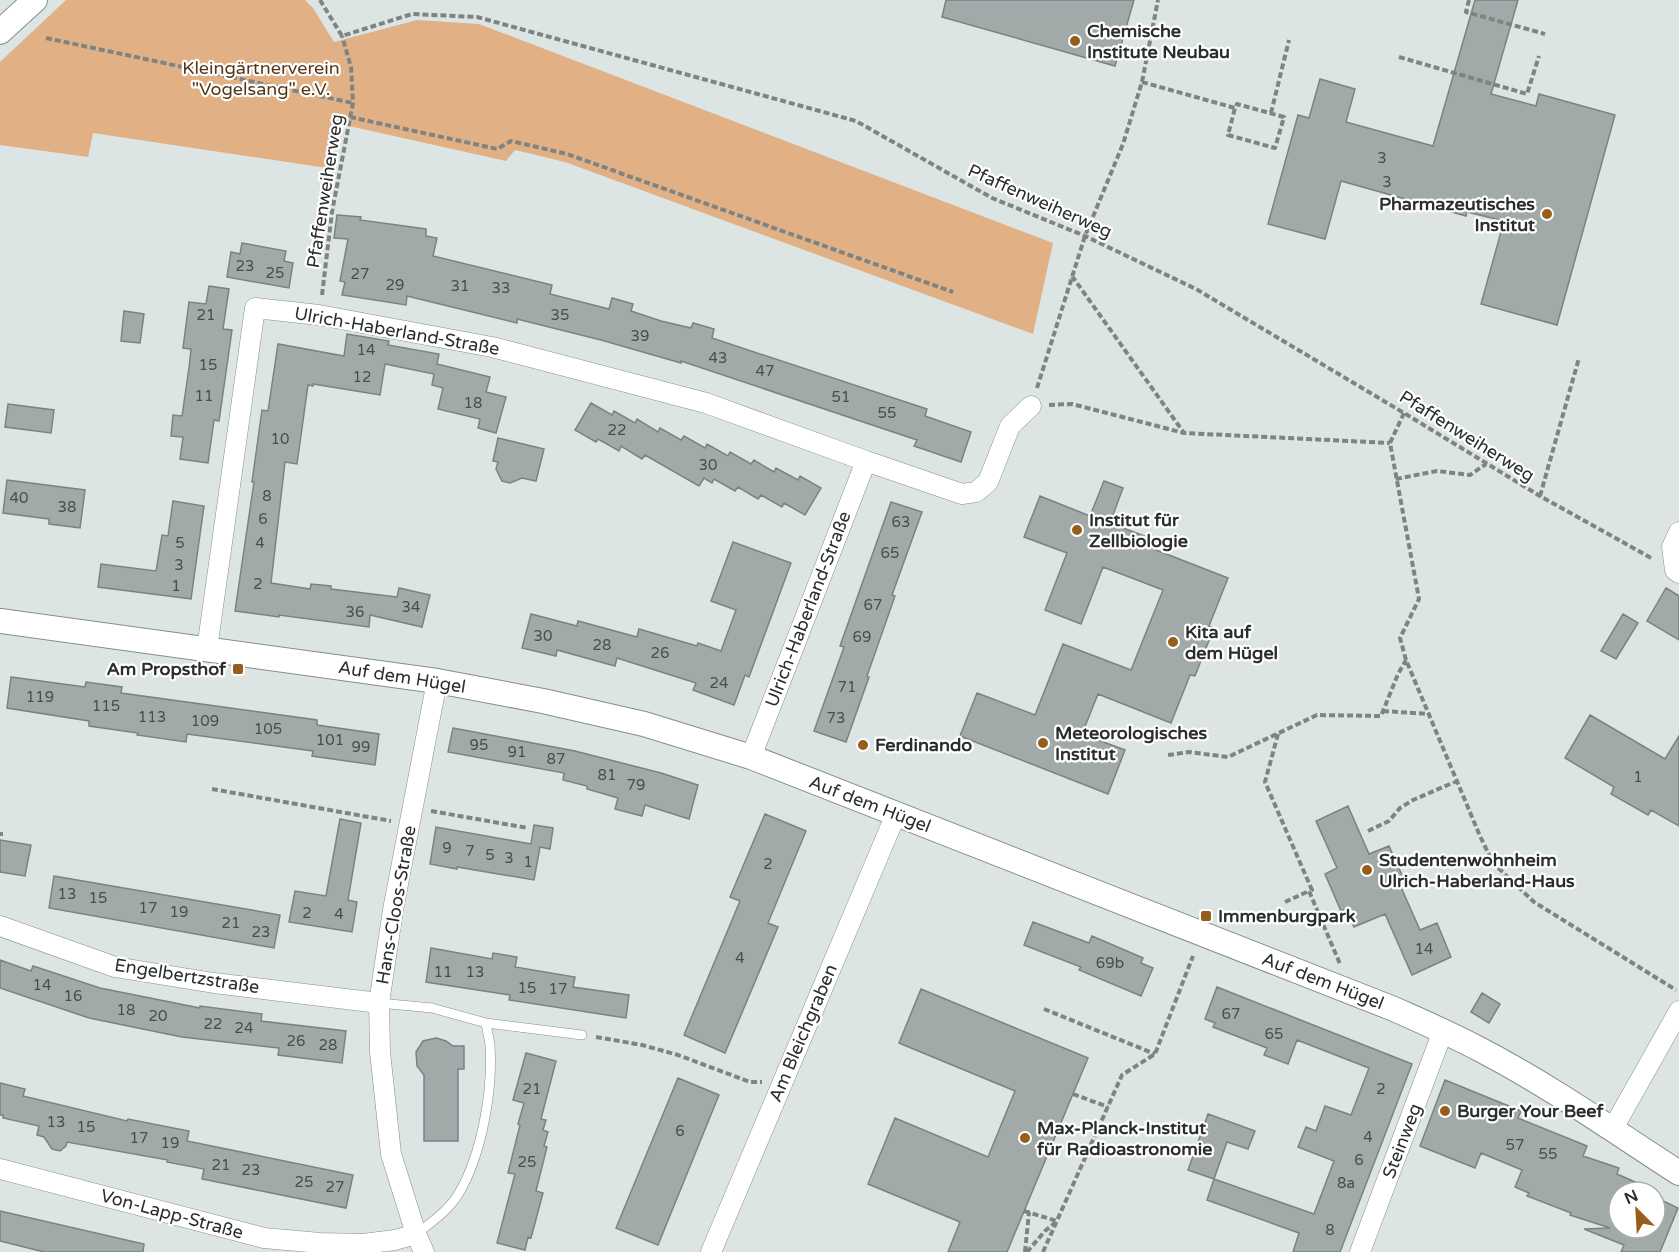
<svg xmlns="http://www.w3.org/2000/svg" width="1679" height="1252" font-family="'Varela Round',sans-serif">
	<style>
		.green { fill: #e1b185 }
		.building { fill: #a2aaa9; stroke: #7a8282; stroke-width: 1.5 }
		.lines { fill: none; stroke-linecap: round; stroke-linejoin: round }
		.service-casing { stroke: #868e8d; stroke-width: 10 }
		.minor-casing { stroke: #868e8d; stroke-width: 21 }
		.tertiary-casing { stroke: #868e8d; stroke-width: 26 }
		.path { stroke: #7e8483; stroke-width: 4; stroke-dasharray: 6 3; stroke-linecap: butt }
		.service { stroke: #fff; stroke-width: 9 }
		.minor { stroke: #fff; stroke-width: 20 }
		.tertiary { stroke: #fff; stroke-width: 24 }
		.poi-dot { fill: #975d1b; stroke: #fff; stroke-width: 2 }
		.labels { text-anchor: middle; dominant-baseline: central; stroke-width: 4.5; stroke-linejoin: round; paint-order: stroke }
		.number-label { font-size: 15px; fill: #494d4d }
		.poi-label { font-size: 18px; font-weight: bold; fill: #2b2e2e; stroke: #fff; text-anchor: start }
		.park-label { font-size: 18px; fill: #553718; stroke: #fff }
		.street-label { font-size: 18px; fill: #2b2e2e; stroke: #fff }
	</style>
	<rect width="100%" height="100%" fill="#dce5e4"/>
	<path class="green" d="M66,0H305L313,8L334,42L417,20L479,24L1053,243L1033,334L565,162L515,150L506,161L340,124L327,168L93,133L88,157L0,145V62Z"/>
	<path class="building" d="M946,0H1134L1115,66L942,17Z
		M1475,0H1518L1491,94L1536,106L1539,94L1615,115L1557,325L1481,304L1504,221L1467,212L1466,216L1341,181L1325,239L1268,224L1298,115L1309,118L1320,79L1355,89L1346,122L1433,146Z
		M337,215L361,217L360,220L426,229V236L437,238L433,256L552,285L550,294L609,309L612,298L633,304L631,311L661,321L691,328L693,323L714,329L712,338L927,409L925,416L971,432L961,462L914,446L917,440L681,361V363L601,340L517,319V323L407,296L406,305L342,295L345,282L340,281L348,239L334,238Z
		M242,243L286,251L284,261L293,263L289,288L227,277L231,252L240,254Z
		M209,286L229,289L223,329L232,330L219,421L214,420L208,463L180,459L183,437L171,436L173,415L182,416L189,368L191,349L183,348L189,302L206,304Z
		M124,311L144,314L140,343L121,341Z
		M347,334L389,341L388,345L439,354L437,364L490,377L486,392L506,397L496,433L478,428L480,419L438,409L443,388L432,385L434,374L385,364L380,395L313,384V386L308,385L297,464L285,462L271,583L310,589L311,584L331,586V589L397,597L399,588L430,595L422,627L370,615L369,627L279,615V617L235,611L254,482H252L262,410L268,411L278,344L344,356Z
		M591,403L612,415L614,411L635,423L637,419L658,432L660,428L681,440L684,436L705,448L707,444L728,456L730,452L751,464L754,460L774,472L776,468L798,480L800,476L821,488L805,515L784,503L782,507L761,495L758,499L738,487L735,491L714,479L712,483L704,478L699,486L645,455L642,459L621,446L619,451L598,439L596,442L575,430Z
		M8,404L54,410L51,433L5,427Z
		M498,438L544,449L536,481L522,478L510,483L502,481L496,469L498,462L493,461Z
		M7,480L85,490L80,528L49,524V519L3,513Z
		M1104,481L1123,488L1110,523L1160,542L1156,550L1228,578L1209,626L1214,628L1195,676L1190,675L1171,723L1098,694L1082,734L1125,750L1108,794L960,736L977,693L1035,715L1063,644L1131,670L1163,590L1103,567L1081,624L1045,610L1067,553L1024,537L1040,496L1090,516Z
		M173,501L204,506L191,599L98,587L101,564L156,571L162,535L168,536Z
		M891,502L922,512L892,595L895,596L867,676L869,677L846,742L814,731L844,647L840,646Z
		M733,542L791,563L749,677L745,675L734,705L693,690L696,683L617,658L615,666L557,650L556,656L522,648L531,614L577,626L578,621L637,637L639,629L697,646L698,643L721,651L736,610L711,601Z
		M1666,588L1679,596V640L1647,621Z
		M1623,614L1638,623L1616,659L1601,651Z
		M11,677L85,687L86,682L122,687L121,693L317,720V725L379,734L375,765L312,756L313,751L187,734L186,742L137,735L138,733L89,726V721L7,708Z
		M1590,715L1665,759L1679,736V826L1651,810L1648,815L1611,794L1614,787L1565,758Z
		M453,728L575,751L661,773L698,785L689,819L645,805L642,816L615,809L618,798L587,789V786L563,780L564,773L448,752Z
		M1348,806L1369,854L1389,846L1405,882L1400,885L1420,930L1437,923L1451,957L1412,975L1385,914L1354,927L1346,909L1341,911L1325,874L1337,868L1316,821Z
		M765,814L806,831L768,923L778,927L725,1053L684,1035L740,901L730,897Z
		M340,819L361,823L348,900L357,902L352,932L289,922L295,891L326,896Z
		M534,825L553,828L550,849L540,847L534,880L457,867V869L430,864L436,827L531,844Z
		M0,840L31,845L25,876L0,872Z
		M54,876L280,915L274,948L49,908Z
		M1033,922L1089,943L1092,936L1143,958L1141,963L1153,968L1141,996L1079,970L1081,967L1024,945Z
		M431,948L492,959L493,953L517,957L515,967L575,977L573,987L629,995L626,1018L509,1000L510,995L426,982Z
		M0,960L31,971L33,966L100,988L200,1008V1006L262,1014L261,1021L346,1031L342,1063L278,1055L279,1048L182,1037L89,1018L0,988Z
		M1217,987L1412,1064L1340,1252H1293L1299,1233L1207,1200L1214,1179L1314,1214L1334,1161L1298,1147L1306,1127L1316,1131L1325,1106L1351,1115L1369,1068L1297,1040L1288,1064L1264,1055L1267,1048L1213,1027L1215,1023L1205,1019Z
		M921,989L1088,1058L1007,1252H948L960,1222L868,1184L895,1118L988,1157L1015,1091L899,1043Z
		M1482,993L1500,1004L1489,1023L1471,1012Z
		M436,1038L446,1041L453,1046H464V1069H458V1141H424V1075L417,1066L416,1052L423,1041Z
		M526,1053L556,1061L541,1119L546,1120L543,1130L548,1132L544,1146L547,1147L536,1191L543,1193L531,1238L528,1237L525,1250L497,1243L515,1174L508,1173L520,1125L518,1124L524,1103L513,1100Z
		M678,1078L719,1095L658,1245L616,1228Z
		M1445,1080L1521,1111L1518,1118L1587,1146L1583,1156L1619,1168L1617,1174L1658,1192H1619V1228H1655V1197L1678,1208L1660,1252H1621L1624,1245L1584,1229L1610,1228L1570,1215L1571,1213L1527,1196L1529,1193L1515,1187L1522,1170L1481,1153L1475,1168L1420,1146Z
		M0,1083L25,1089L23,1096L127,1121L128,1119L189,1131L187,1141L353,1175L346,1208L202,1179L204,1169L167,1162L168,1160L67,1142L66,1146L60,1151L52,1149L44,1137L37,1135L39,1126L3,1118V1115H0Z
		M1208,1114L1255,1131L1248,1149L1227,1142L1214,1179L1188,1170Z
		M0,1211L144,1244L143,1252H44L0,1241Z"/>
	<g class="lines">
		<g class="service-casing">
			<path id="service" d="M379,1003L432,1008L486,1023C487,1030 489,1038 490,1045C493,1090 482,1154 459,1193C449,1210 432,1222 416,1234
				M486,1023L582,1035"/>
		</g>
		<g class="minor-casing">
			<path id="minor" d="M1679,532L1672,547L1675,570L1679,573
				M207,649L255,308L319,315L492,347L706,403L866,461
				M751,757L866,461L962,494L976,492L988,482L1010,426L1031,406
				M0,926L115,967L214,983L379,1003
				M1612,1130L1679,1011
				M0,1169L264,1238L320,1243L363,1244L395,1240L416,1234
				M424,1252L416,1234L391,1154L380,1052L379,1003L393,910L437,681
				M711,1252L896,814
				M1360,1252L1443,1031"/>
		</g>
		<g class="tertiary-casing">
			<path id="tertiary" d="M0,32L35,0
				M0,621L437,681L543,701L644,724L751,757L1394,1009C1423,1022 1453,1035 1481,1050C1550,1086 1614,1131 1679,1173"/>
		</g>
		<path class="path" d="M320,0L342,36L412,14L477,17L856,121L992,198L1085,236L1196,289L1404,413L1540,496L1653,559
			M1469,0L1466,12L1545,34
			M46,38L353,103
			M1399,57L1527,94L1539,56
			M1142,82L1235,108L1237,104L1284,117L1275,148L1228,135L1235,108
			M1271,113L1289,40
			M350,117L497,149L511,141L567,154L953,292
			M1072,276L1184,433
			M322,295L332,212L353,103L351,67L342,36
			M1037,388L1085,236L1123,144L1142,82L1158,0
			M1049,405L1072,404L1184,433L1390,443
			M1404,413L1390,443L1419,599L1400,638L1406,660L1480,836L1493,863L1534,902L1676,990
			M1396,479L1437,471L1470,475L1486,464
			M1540,496L1579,358
			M1383,711L1429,714
			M1278,734L1265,782L1312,890L1309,891L1340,964
			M1168,755L1189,752L1228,757L1317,715L1381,716L1398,674L1406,660
			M212,789L391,821
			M431,811L528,828
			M1368,831L1389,821L1400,808L1413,800L1457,781
			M0,834H3
			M1285,902L1309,891
			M1044,1009L1155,1054
			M596,1037L642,1045L678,1055L750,1082H762
			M1073,1094L1108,1107
			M1024,1211L1057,1221
			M1025,1252L1029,1212
			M1027,1252L1045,1231L1056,1222
			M1043,1252L1122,1075L1155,1054L1193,956"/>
		<use href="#service" class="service"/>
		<use href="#minor" class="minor"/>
		<use href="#tertiary" class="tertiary"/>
	</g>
	<g class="poi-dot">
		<circle cx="1075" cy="41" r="6"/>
		<circle cx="1547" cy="214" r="6"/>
		<circle cx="1077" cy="530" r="6"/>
		<circle cx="1173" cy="642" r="6"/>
		<rect x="232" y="663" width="12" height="12" rx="3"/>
		<circle cx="1043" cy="743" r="6"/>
		<circle cx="863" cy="745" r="6"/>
		<circle cx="1367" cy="870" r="6"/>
		<rect x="1200" y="910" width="12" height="12" rx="3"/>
		<circle cx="1445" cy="1111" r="6"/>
		<circle cx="1025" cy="1138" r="6"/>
	</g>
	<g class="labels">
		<g class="number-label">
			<text x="1382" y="158">3</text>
			<text x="1387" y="182">3</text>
			<text x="245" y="266">23</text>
			<text x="275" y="273">25</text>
			<text x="360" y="274">27</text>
			<text x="395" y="285">29</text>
			<text x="460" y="286">31</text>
			<text x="501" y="288">33</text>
			<text x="206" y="315">21</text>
			<text x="560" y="315">35</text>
			<text x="640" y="336">39</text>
			<text x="366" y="350">14</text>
			<text x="718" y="358">43</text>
			<text x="208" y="365">15</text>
			<text x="765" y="371">47</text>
			<text x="362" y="377">12</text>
			<text x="204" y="396">11</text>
			<text x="841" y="397">51</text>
			<text x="473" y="403">18</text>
			<text x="887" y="413">55</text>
			<text x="617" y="430">22</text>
			<text x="280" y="439">10</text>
			<text x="708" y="465">30</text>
			<text x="267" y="496">8</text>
			<text x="19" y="498">40</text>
			<text x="67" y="507">38</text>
			<text x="263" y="519">6</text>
			<text x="901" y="522">63</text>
			<text x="180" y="543">5</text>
			<text x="260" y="543">4</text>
			<text x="890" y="553">65</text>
			<text x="179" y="565">3</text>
			<text x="258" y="584">2</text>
			<text x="176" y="586">1</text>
			<text x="873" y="605">67</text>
			<text x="411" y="607">34</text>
			<text x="355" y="612">36</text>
			<text x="543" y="636">30</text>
			<text x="862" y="637">69</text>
			<text x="602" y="645">28</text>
			<text x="660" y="653">26</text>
			<text x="719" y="683">24</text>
			<text x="847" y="687">71</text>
			<text x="40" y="697">119</text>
			<text x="106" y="706">115</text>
			<text x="152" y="717">113</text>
			<text x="836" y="718">73</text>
			<text x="205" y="721">109</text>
			<text x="268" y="729">105</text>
			<text x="330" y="740">101</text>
			<text x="479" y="745">95</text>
			<text x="361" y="747">99</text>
			<text x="517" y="752">91</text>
			<text x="556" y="759">87</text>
			<text x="607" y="775">81</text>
			<text x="1638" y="777">1</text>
			<text x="636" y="785">79</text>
			<text x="447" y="848">9</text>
			<text x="470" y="851">7</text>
			<text x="490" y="855">5</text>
			<text x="509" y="858">3</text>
			<text x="528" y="862">1</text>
			<text x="768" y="864">2</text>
			<text x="67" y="894">13</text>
			<text x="98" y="898">15</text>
			<text x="148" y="908">17</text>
			<text x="179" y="912">19</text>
			<text x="307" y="913">2</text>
			<text x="339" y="914">4</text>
			<text x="231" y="923">21</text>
			<text x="261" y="932">23</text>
			<text x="1424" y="949">14</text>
			<text x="740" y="958">4</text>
			<text x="1110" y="963">69b</text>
			<text x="443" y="972">11</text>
			<text x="475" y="972">13</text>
			<text x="42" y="985">14</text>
			<text x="527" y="988">15</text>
			<text x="558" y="989">17</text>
			<text x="73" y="996">16</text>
			<text x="126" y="1010">18</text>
			<text x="1231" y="1014">67</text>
			<text x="158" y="1016">20</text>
			<text x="213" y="1024">22</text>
			<text x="244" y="1028">24</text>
			<text x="1274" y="1034">65</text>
			<text x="296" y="1041">26</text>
			<text x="328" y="1045">28</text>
			<text x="532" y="1089">21</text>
			<text x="1381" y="1089">2</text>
			<text x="56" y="1122">13</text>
			<text x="86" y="1127">15</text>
			<text x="680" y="1131">6</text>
			<text x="1368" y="1137">4</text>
			<text x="139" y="1138">17</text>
			<text x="170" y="1143">19</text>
			<text x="1515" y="1145">57</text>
			<text x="1548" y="1154">55</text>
			<text x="1359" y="1160">6</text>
			<text x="527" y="1162">25</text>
			<text x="221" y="1165">21</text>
			<text x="251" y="1170">23</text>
			<text x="304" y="1182">25</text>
			<text x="1346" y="1183">8a</text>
			<text x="335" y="1187">27</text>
			<text x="1330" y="1230">8</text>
		</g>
		<g class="poi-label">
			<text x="1087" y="31">Chemische<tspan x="1087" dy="21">Institute Neubau</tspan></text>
			<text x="1535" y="204" text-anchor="end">Pharmazeutisches<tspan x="1535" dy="21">Institut</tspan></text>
			<text x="1089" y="520">Institut für<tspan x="1089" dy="21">Zellbiologie</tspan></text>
			<text x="1185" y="632">Kita auf<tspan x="1185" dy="21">dem Hügel</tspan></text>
			<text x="226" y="669" text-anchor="end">Am Propsthof</text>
			<text x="1055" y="733">Meteorologisches<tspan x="1055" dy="21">Institut</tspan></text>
			<text x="875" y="745">Ferdinando</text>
			<text x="1379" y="860">Studentenwohnheim<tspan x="1379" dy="21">Ulrich-Haberland-Haus</tspan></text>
			<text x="1218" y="916">Immenburgpark</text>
			<text x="1457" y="1111">Burger Your Beef</text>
			<text x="1037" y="1128">Max-Planck-Institut<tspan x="1037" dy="21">für Radioastronomie</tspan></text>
		</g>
		<g class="park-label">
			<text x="261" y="68">Kleingärtnerverein<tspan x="261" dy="21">"Vogelsang" e.V.</tspan></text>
		</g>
		<g class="street-label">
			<text transform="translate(325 191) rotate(-81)">Pfaffenweiherweg</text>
			<text transform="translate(1040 201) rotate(24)">Pfaffenweiherweg</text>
			<text transform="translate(397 331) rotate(10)">Ulrich-Haberland-Straße</text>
			<text transform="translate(1467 436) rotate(32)">Pfaffenweiherweg</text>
			<text transform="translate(808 609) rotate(-69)">Ulrich-Haberland-Straße</text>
			<text transform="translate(402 677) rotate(9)">Auf dem Hügel</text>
			<text transform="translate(870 804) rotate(21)">Auf dem Hügel</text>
			<text transform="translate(396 905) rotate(-80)">Hans-Cloos-Straße</text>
			<text transform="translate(187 976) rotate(9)">Engelbertzstraße</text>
			<text transform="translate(1323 981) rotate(21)">Auf dem Hügel</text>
			<text transform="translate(803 1033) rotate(-67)">Am Bleichgraben</text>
			<text transform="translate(1402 1141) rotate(-69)">Steinweg</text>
			<text transform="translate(172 1214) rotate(15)">Von-Lapp-Straße</text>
		</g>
	</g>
	<g transform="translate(1637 1210) rotate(336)"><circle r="28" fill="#ffffff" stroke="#aaabab" stroke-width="1.5"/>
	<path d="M0-4.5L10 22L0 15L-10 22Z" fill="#975d1b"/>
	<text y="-9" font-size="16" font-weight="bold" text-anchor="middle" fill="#2b2e2e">N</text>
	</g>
</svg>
